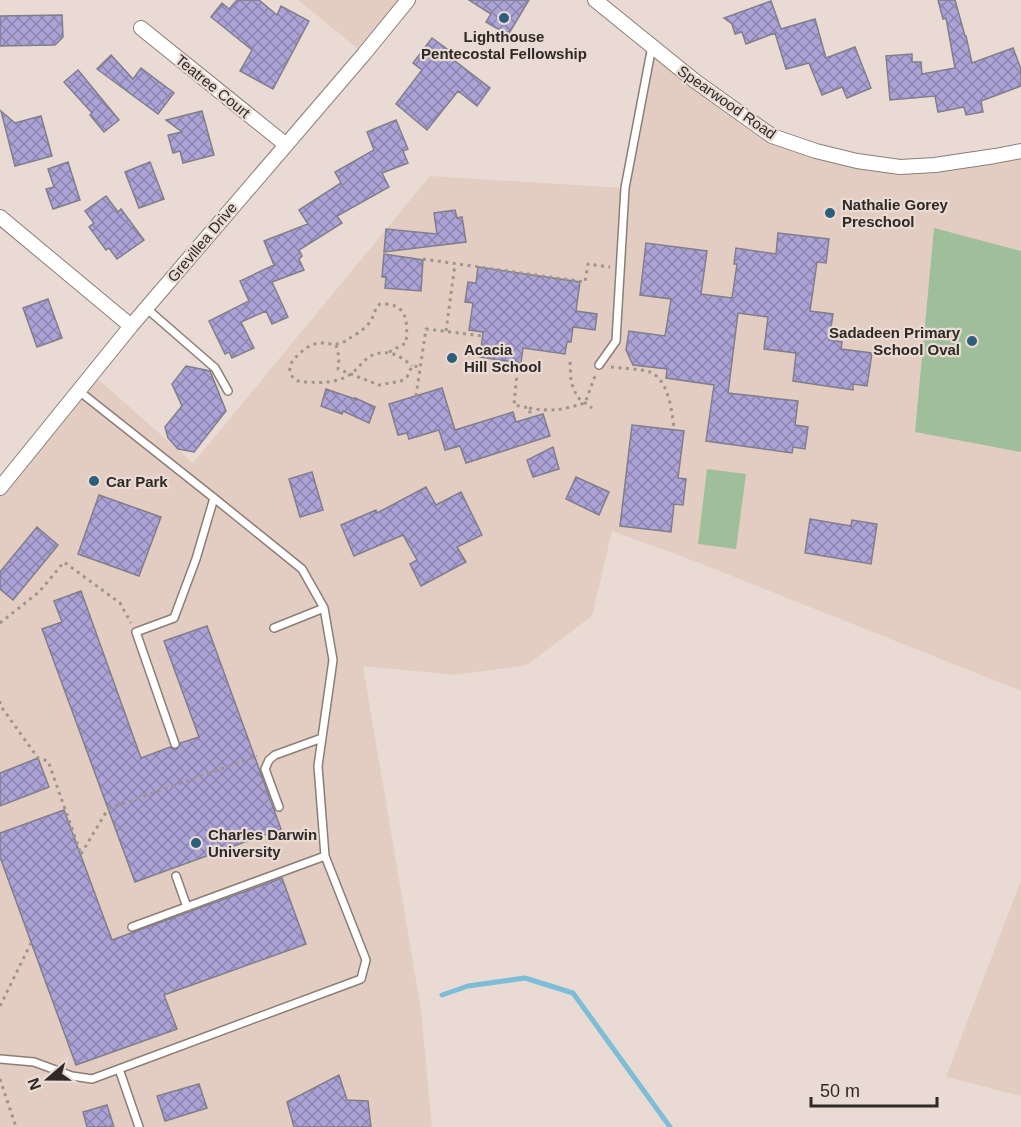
<svg xmlns="http://www.w3.org/2000/svg" width="1021" height="1127" font-family="Helvetica,sans-serif">
	<style>
		.built { fill: #e3cdc2 }
		.pitch { fill: #9ebf99 }
		.lines { fill: none; stroke-linecap: round; stroke-linejoin: round }
		.stream { stroke: #7dbdd7; stroke-width: 5 }
		.building { fill: url(#building-cross-hatch); stroke: #807e8b; stroke-width: 1.5 }
		.lane-casing { stroke: #8b7e77; stroke-width: 10 }
		.street-casing { stroke: #8b7e77; stroke-width: 16 }
		.path { stroke: #9f948e; stroke-width: 3; stroke-dasharray: 3 4.5; stroke-linecap: butt }
		.lane { stroke: #fff; stroke-width: 7 }
		.street { stroke: #fff; stroke-width: 14 }
		.poi-dot { fill: #2d5e7c; stroke: #e9dbd3; stroke-width: 2 }
		.labels { text-anchor: middle; dominant-baseline: central; stroke-width: 4.5; stroke-linejoin: round; paint-order: stroke }
		.poi-label { font-size: 15px; font-weight: bold; fill: #2f2927; stroke: #e9dbd3; text-anchor: start }
		.street-label { font-size: 15px; fill: #2f2927; stroke: #e9dbd3 }
	</style>
	<defs>
		<pattern id="building-cross-hatch" width="8" height="8" patternUnits="userSpaceOnUse" patternTransform="scale(1.5)"><rect width="8" height="8" fill="#aba2d6"/><path d="M0 0l8 8M0 8l8-8" fill="none" stroke="#8c84ae"/></pattern>
	</defs>
	<rect width="100%" height="100%" fill="#e9dbd3"/>
	<path class="built" d="M298,0H407L364,54Z
		M652,46L772,136L900,167L1021,151V691L702,564L612,531L592,616L527,665L456,675L363,666L421,1010L432,1127H0V488L92,374L193,463L430,176L625,188Z
		M1021,880V1096L946,1077Z"/>
	<path class="pitch" d="M934,228L1021,251V452L915,432Z
		M707,469L746,474L736,549L698,544Z"/>
	<g class="lines">
		<path class="stream" d="M442,995L468,986L525,978L573,993L670,1127"/>
	</g>
	<path class="building" d="M237,0H259L277,15L281,6L309,21L273,89L240,71L252,50L211,17L222,3L229,9Z
		M469,0H529L508,35L486,22L491,14Z
		M938,0H955L965,36H966L972,63L1013,48L1021,69V86L981,101L983,112L966,115L964,107L938,112L935,96L890,100L886,56L912,54V62H921L922,74L955,68L946,18L943,19Z
		M771,1L781,29L815,19L826,58L855,47L871,88L847,98L842,87L822,95L809,63L786,69L775,33L746,44L742,32L735,34L732,24L724,18Z
		M62,15L63,37L55,45L0,46V16Z
		M432,38L458,57L455,61L490,88L477,106L458,91L427,130L396,104L422,70L413,63Z
		M111,55L133,79L141,68L174,93L158,114L97,69Z
		M78,70L119,120L104,132L90,115L92,113L64,82Z
		M1,111L15,123L41,116L52,156L15,166Z
		M202,111L214,155L183,163L180,151L173,153L168,135L182,132L166,120Z
		M396,120L408,149L403,151L408,163L382,173L389,187L337,216L342,223L299,250L302,256L299,259L304,270L272,282L288,317L272,324L266,311L241,322L254,348L232,358L229,352L225,354L209,321L249,301L240,281L274,265L264,241L308,224L299,210L341,183L335,172L374,150L367,132Z
		M68,162L80,200L53,209L46,189L54,187L48,169Z
		M150,162L164,199L139,208L125,172Z
		M106,196L118,212L121,209L144,240L117,259L109,248L106,250L89,227L94,223L85,211Z
		M455,210L457,218L462,217L466,242L384,252L386,229L437,234L434,213Z
		M778,233L829,239L826,263L817,262L810,311L833,314L829,340L842,342L841,349L872,353L867,386L853,384V390L793,381L796,353L764,349L768,317L738,313L728,393L798,401L795,425L808,427L805,449L793,447L792,453L706,441L714,385L666,378L667,369L633,365L626,350L629,331L665,336L671,299L640,295L646,243L707,251L701,294L732,298L737,264H734L736,248L776,254Z
		M384,254L423,260L421,291L385,288L386,277H382Z
		M478,267L580,282L576,311L597,314L595,330L573,327L571,342H567L565,354L523,348L521,363L480,357L483,332L469,330L473,303L465,302L468,282L476,283Z
		M48,299L62,338L37,347L23,308Z
		M186,366L210,371L226,411L194,452L178,449L168,438L165,427L182,406L172,384Z
		M442,388L455,430L513,412L516,422L543,414L550,436L466,463L460,446L445,450L439,430L409,439L407,433L398,435L389,404Z
		M326,389L355,399V398L375,407L369,423L343,411L342,414L321,406Z
		M632,425L684,431L678,478L686,479L683,505L674,504L671,532L620,526Z
		M553,447L559,469L533,477L527,460Z
		M312,472L323,510L300,517L289,479Z
		M576,477L609,492L599,515L566,499Z
		M426,487L436,505L461,492L482,535L457,547L466,562L421,586L410,564L417,560L403,535L354,556L341,525L376,510L377,513Z
		M99,495L161,517L139,576L78,554Z
		M810,519L851,526L852,520L877,524L871,564L805,553Z
		M37,527L58,545L13,600L0,589V572Z
		M81,591L141,758L170,747L173,749H177L180,743L199,737L164,641L207,626L281,829L135,882L42,629L62,622L54,601Z
		M38,758L49,787L0,806V773Z
		M64,810L112,940L282,878L306,944L164,995L177,1029L76,1065L0,857V833Z
		M339,1075L347,1100L368,1101L371,1127H294L287,1102Z
		M199,1084L207,1108L165,1121L157,1096Z
		M107,1105L114,1127H87L83,1112Z"/>
	<g class="lines">
		<g class="lane-casing">
			<path id="lane" d="M146,308L215,368L228,391
				M599,365L616,341L625,188L652,46
				M274,628L324,608
				M175,744L136,632L174,618L196,559L214,498
				M279,807L265,769L269,760L275,755L322,738
				M176,876L187,907
				M132,927L325,856
				M0,1059L34,1062L72,1076L92,1079L361,979L366,960L325,856L318,766L333,660L324,608L302,569L214,498L79,391
				M119,1069L139,1127"/>
		</g>
		<g class="street-casing">
			<path id="street" d="M595,0L695,81L772,136L816,151L857,161L900,167L935,165L995,156L1021,151
				M141,28L285,144
				M0,217L131,326
				M0,488L131,326L364,54L408,0"/>
		</g>
		<path class="path" d="M423,259L585,282L588,264L610,267
			M446,331L455,264
			M336,345L339,357L338,369L379,385L401,381L407,377L412,366L421,367
			M389,352L406,343C407,330 409,312 395,306C391,304 384,304 380,304C374,309 375,314 371,320C367,328 355,335 347,340C336,347 332,343 321,343C312,343 304,349 298,355C293,360 289,364 290,371C292,380 298,382 307,382C323,383 337,383 351,374C361,366 367,354 380,353C393,351 403,358 412,366
			M570,362L571,382L577,397L592,408
			M518,363L514,405L529,408L531,417
			M611,367C621,368 641,369 650,372C669,380 672,412 674,429
			M416,396L426,329L483,336
			M529,408C553,412 561,410 585,403L595,376
			M0,623L39,592L64,562L120,603L131,623
			M0,701V705L38,758L48,761L81,854
			M81,854L108,809L257,756
			M0,1006L31,943
			M0,1079L16,1127"/>
		<use href="#lane" class="lane"/>
		<use href="#street" class="street"/>
	</g>
	<g class="poi-dot">
		<circle cx="504" cy="18" r="6"/>
		<circle cx="830" cy="213" r="6"/>
		<circle cx="972" cy="341" r="6"/>
		<circle cx="452" cy="358" r="6"/>
		<circle cx="94" cy="481" r="6"/>
		<circle cx="196" cy="843" r="6"/>
	</g>
	<g class="labels">
		<g class="poi-label">
			<text x="504" y="36" text-anchor="middle">Lighthouse<tspan x="504" dy="17">Pentecostal Fellowship</tspan></text>
			<text x="842" y="204">Nathalie Gorey<tspan x="842" dy="17">Preschool</tspan></text>
			<text x="960" y="332" text-anchor="end">Sadadeen Primary<tspan x="960" dy="17">School Oval</tspan></text>
			<text x="464" y="349">Acacia<tspan x="464" dy="17">Hill School</tspan></text>
			<text x="106" y="481">Car Park</text>
			<text x="208" y="834">Charles Darwin<tspan x="208" dy="17">University</tspan></text>
		</g>
		<g class="street-label">
			<text transform="translate(213 86) rotate(39)">Teatree Court</text>
			<text transform="translate(727 102) rotate(35)">Spearwood Road</text>
			<text transform="translate(202 242) rotate(-50)">Grevillea Drive</text>
		</g>
	</g>
	<g transform="translate(48 1079) rotate(250)" stroke="#e9dbd3" stroke-width="4.5" paint-order="stroke">
	<path d="M0-4.5L10 22L0 15L-10 22Z" fill="#2f2927"/>
	<text y="-9" font-size="16" font-weight="bold" text-anchor="middle" fill="#2f2927">N</text>
	</g>
	<path d="M811 1097v9h126v-9" fill="none" stroke="#2f2927" stroke-width="3"/>
	<text x="820" y="1097" font-size="18" fill="#2f2927" stroke="#e9dbd3" stroke-width="4.5" paint-order="stroke">50 m</text>
</svg>
